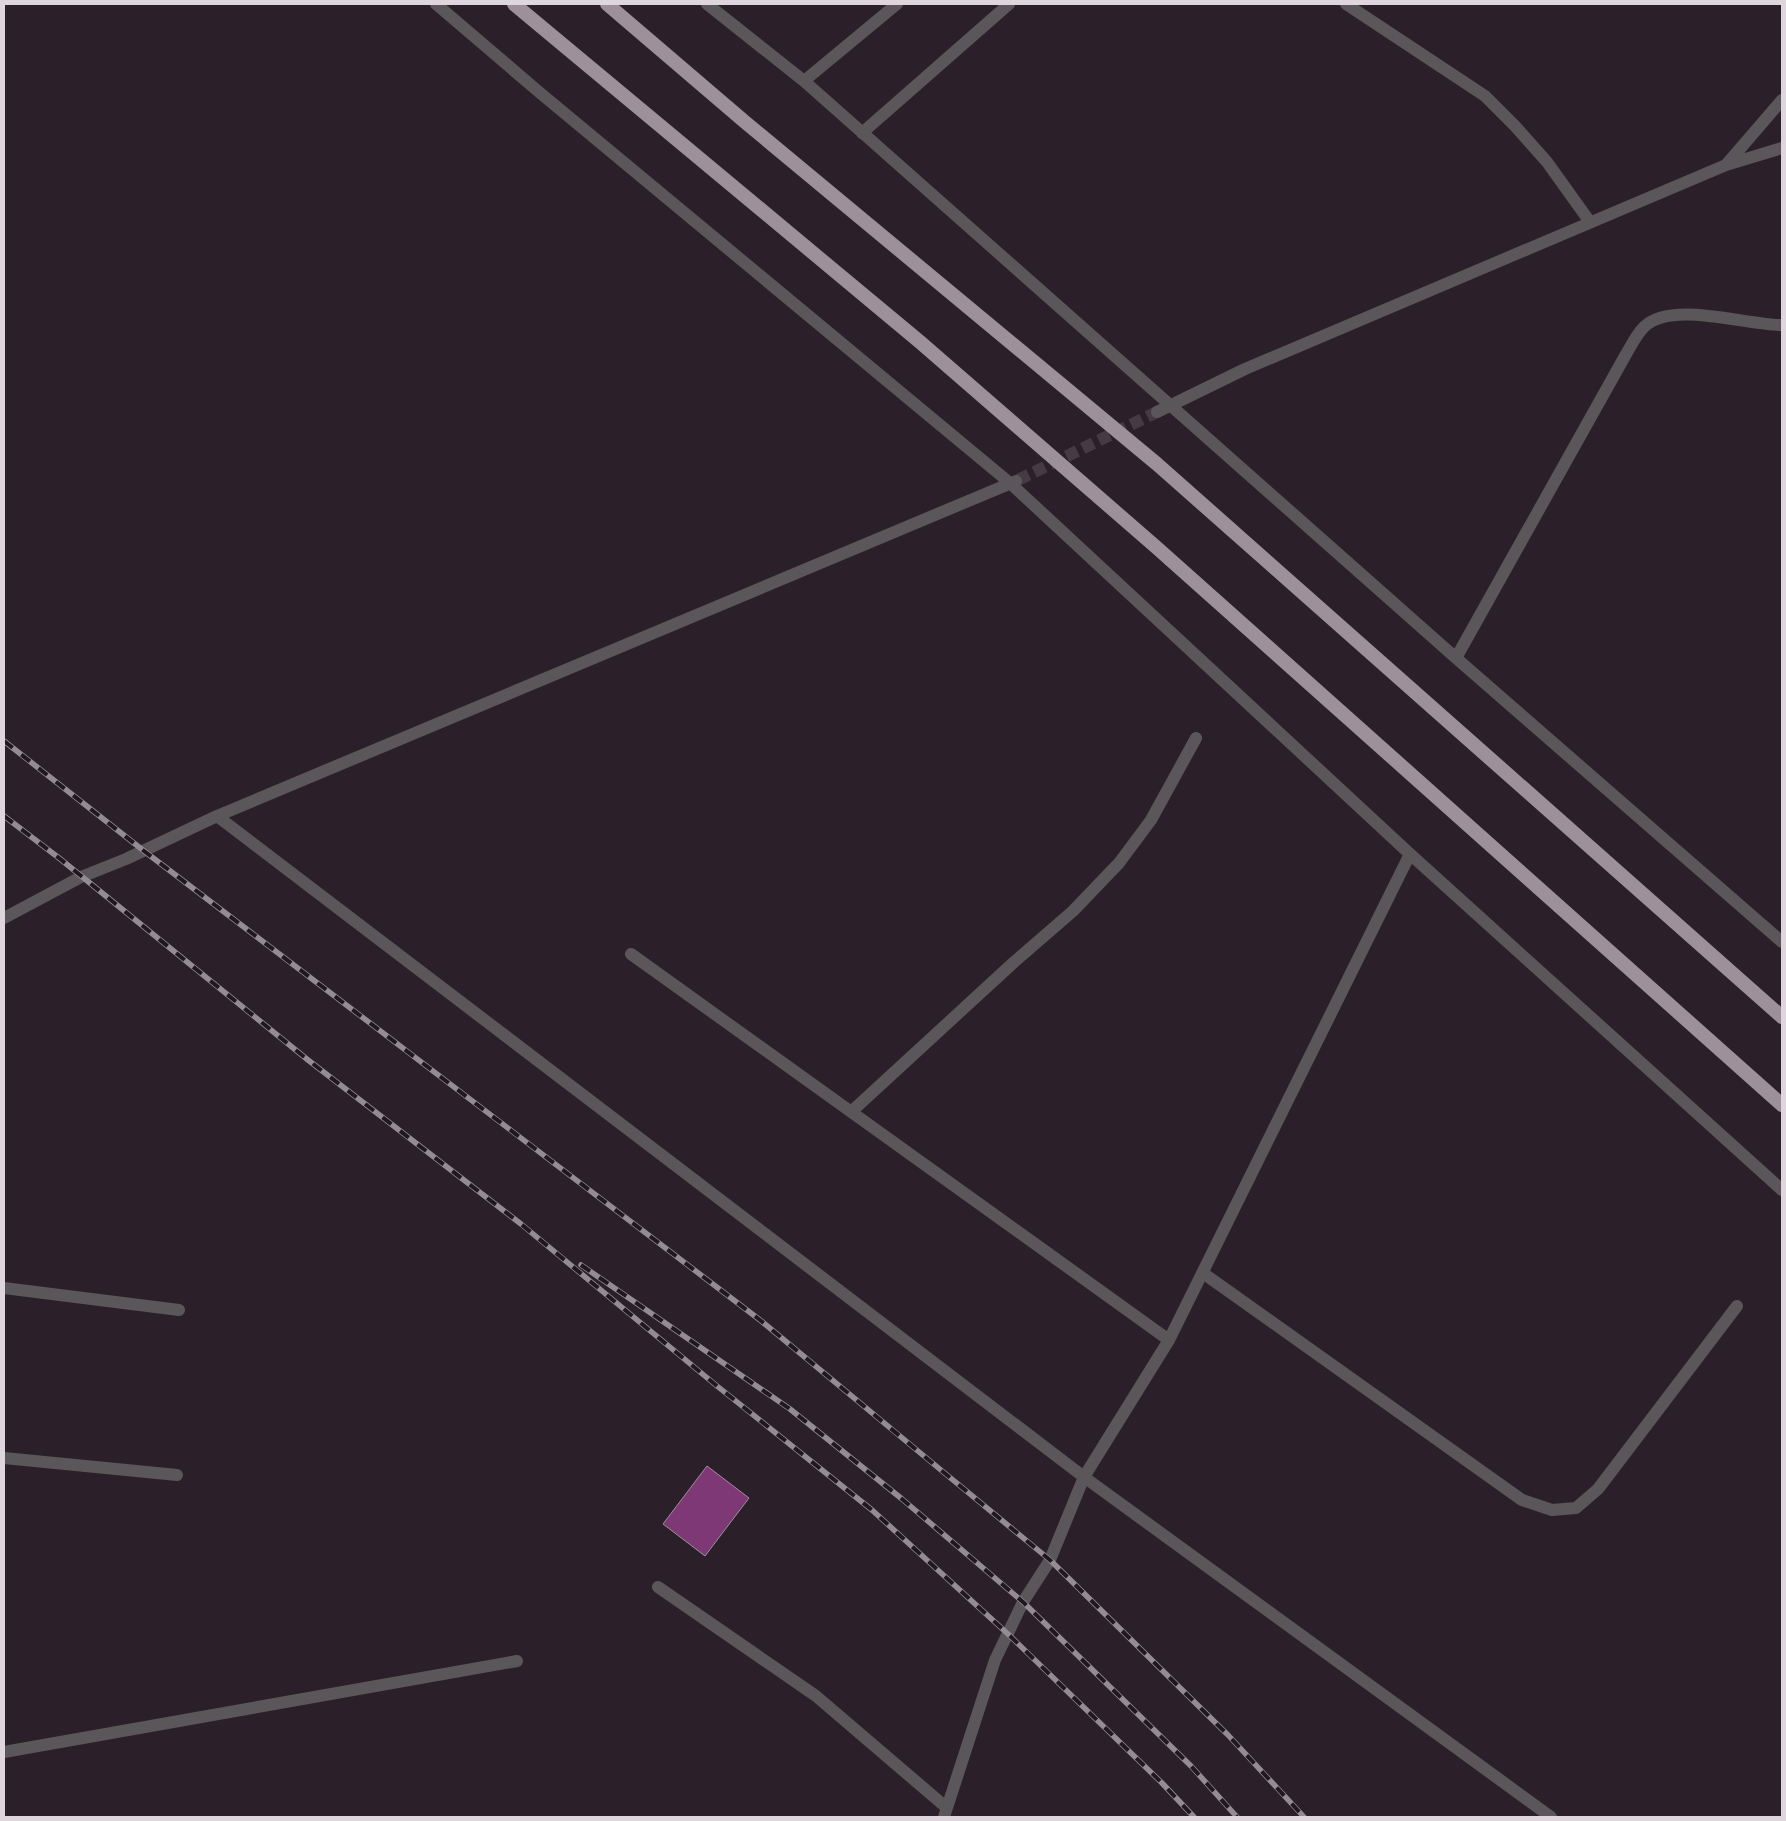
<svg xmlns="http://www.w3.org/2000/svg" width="1786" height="1821" font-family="Spectral,serif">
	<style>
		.building { fill: #7e3876; stroke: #9c8f9a }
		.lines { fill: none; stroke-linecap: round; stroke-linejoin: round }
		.minor-tunnel { stroke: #463b44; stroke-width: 12; stroke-dasharray: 12 6; stroke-linecap: butt }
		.service { stroke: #5b565a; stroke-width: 12 }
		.minor { stroke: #5b565a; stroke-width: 12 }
		.trunk { stroke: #9d909b; stroke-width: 14 }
		.rail-casing { stroke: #958b93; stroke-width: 5.5 }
		.rail { stroke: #211720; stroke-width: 4; stroke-dasharray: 11; stroke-linecap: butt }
	</style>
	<rect width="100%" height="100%" fill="#2b2029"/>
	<path class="building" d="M707,1466L749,1498L705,1556L663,1524Z"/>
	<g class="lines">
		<path class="minor-tunnel" d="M1018,480L1157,412"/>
		<path class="service" d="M1084,1477L1551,1817"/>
		<path class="minor" d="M436,4L539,92L1010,483L1410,854L1782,1190
			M707,4L804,81L1456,658L1782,942
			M1346,4L1485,96L1515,126L1547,162L1590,222
			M804,81L897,4
			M862,133L1009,4
			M1726,165L1782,100
			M1157,412L1245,369L1726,165L1782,148
			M1456,658L1625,356C1631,346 1636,335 1644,327C1671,300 1745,325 1782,325
			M217,816L1084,1477
			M4,918L81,877L126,859L217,816L1016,481
			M631,954L1169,1340
			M851,1112L1013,963L1073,911L1119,863L1151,820L1196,738
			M1203,1273L1522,1500L1552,1510L1576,1508L1598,1489L1737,1306
			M4,1288L179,1310
			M4,1458L177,1475
			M658,1587L816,1696L947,1808
			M4,1752L517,1661
			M944,1817L995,1660L1023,1602L1050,1560L1084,1477L1169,1340L1410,854"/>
		<path class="trunk" d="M514,4L920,342L1156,547L1782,1105
			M607,4L745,122L1157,464L1782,1017"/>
		<g class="rail-casing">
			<path id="rail" d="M4,741L144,851L760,1320L930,1461L1050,1560L1228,1735L1304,1817
				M4,816L59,858L308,1060L521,1224L717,1386L872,1510L1008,1634L1162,1783L1194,1817
				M581,1265L790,1409L902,1499L1023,1602L1191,1766L1237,1817"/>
		</g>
		<use href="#rail" class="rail"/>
	</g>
	<rect width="1786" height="1821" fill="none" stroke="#ded6dc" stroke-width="10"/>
</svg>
